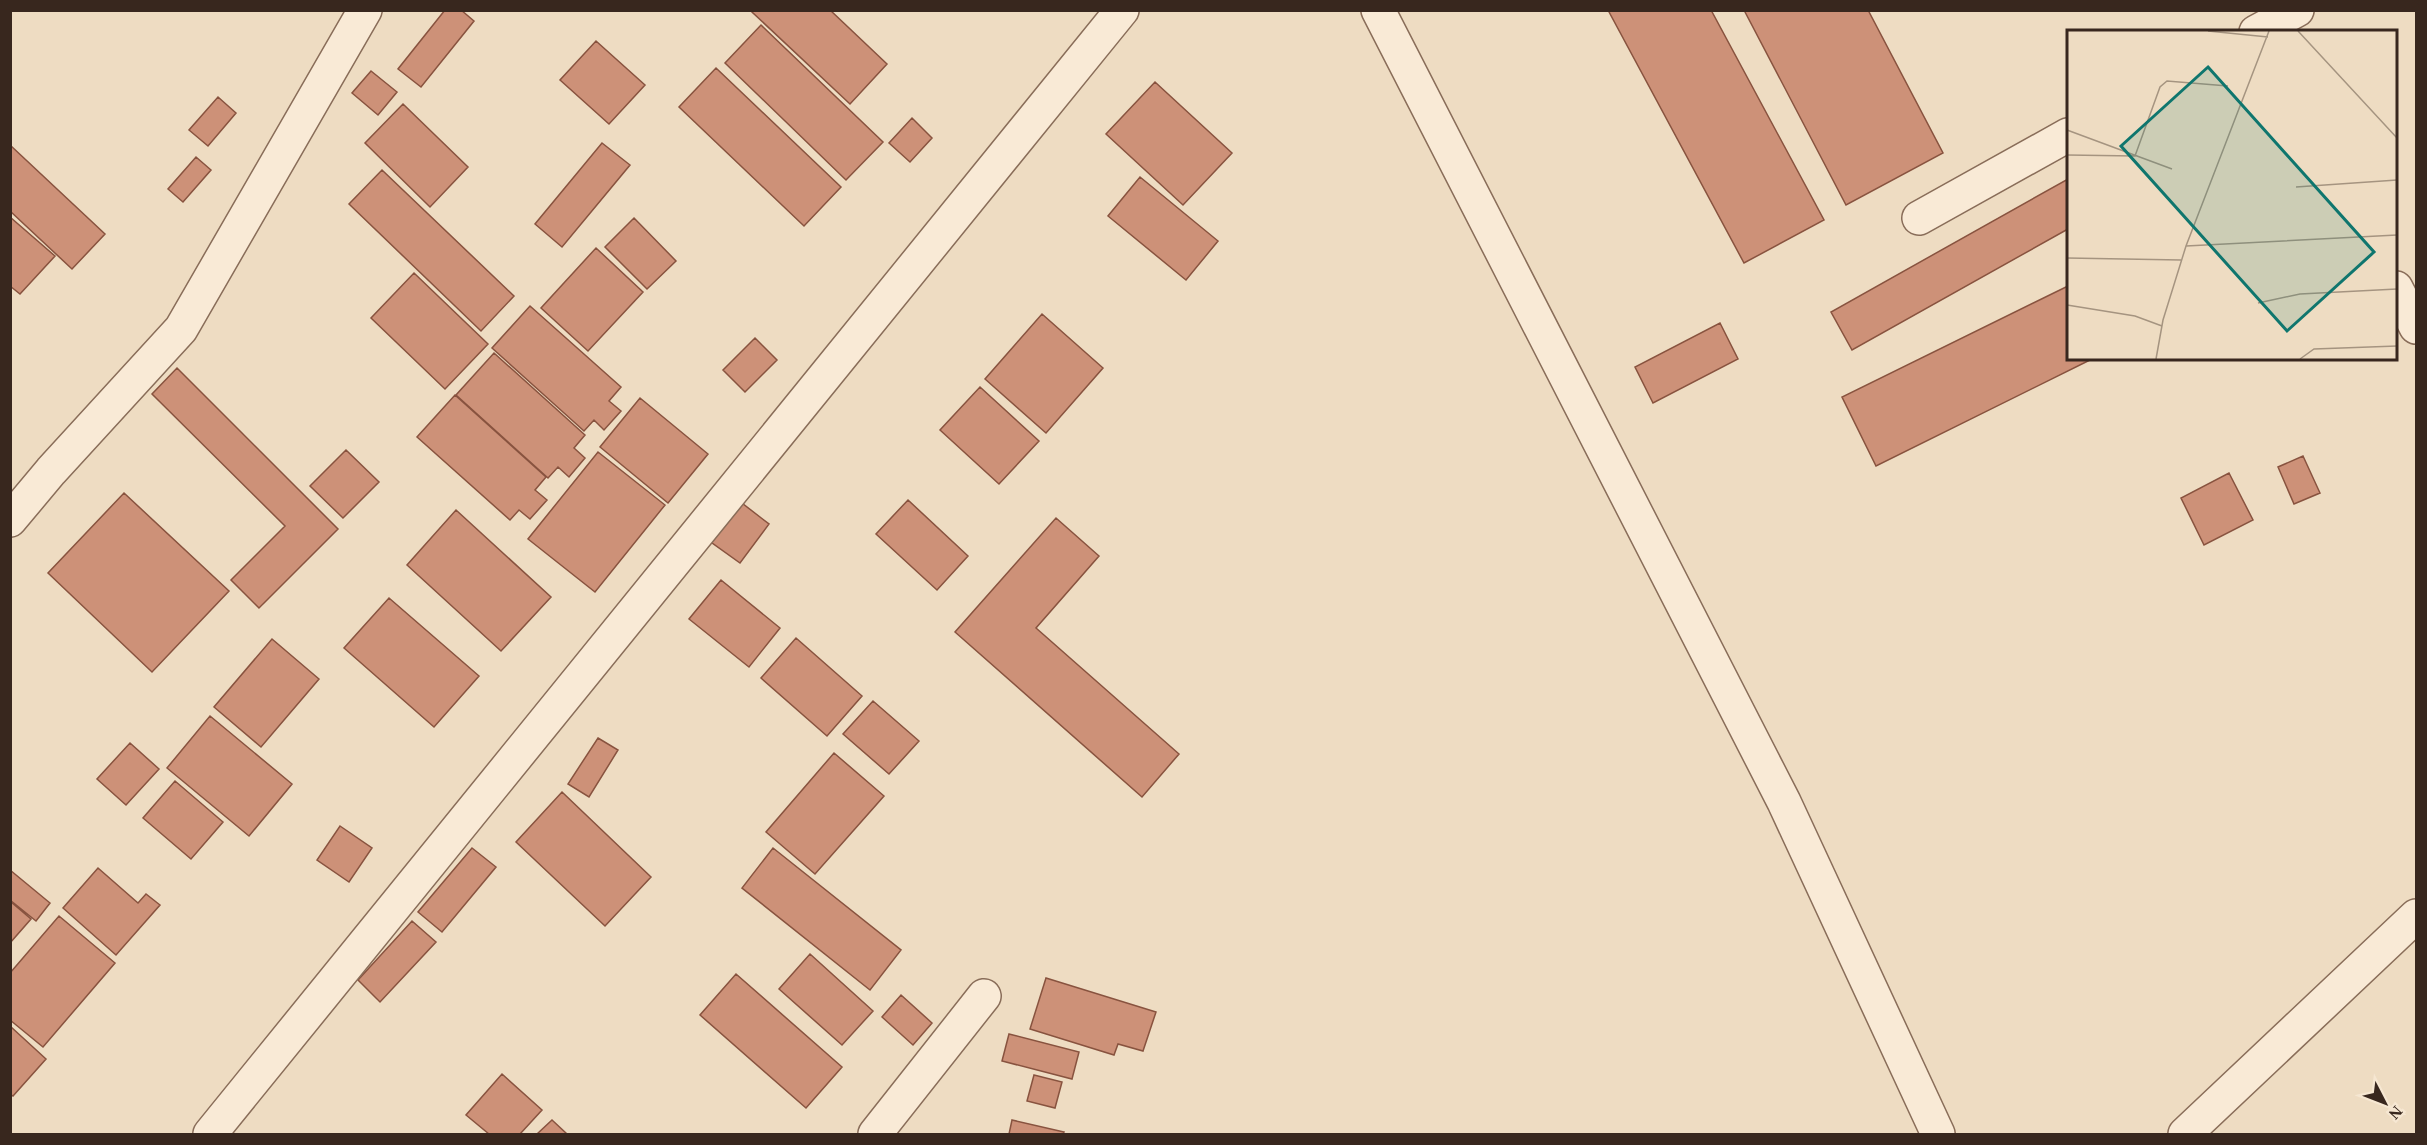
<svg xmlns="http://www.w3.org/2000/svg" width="2427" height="1145" font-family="Georgia,serif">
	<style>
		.building { fill: #cd9178; stroke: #88533f; stroke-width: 1.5 }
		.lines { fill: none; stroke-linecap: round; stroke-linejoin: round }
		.minor-casing { stroke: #896d59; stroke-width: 36 }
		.minor { stroke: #f9ead6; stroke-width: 33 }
		.inset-road { fill: none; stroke: #a59480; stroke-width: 1.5 }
		.view { fill: #0f766e; fill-opacity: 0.15; stroke: #0f766e; stroke-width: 3 }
		.inset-edge { fill: none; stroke: #38271e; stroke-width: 3 }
	</style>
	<rect width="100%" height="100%" fill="#eedcc2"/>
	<path class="building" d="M445,10H461L474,21L421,87L398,69Z
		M753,10H830L887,64L850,104L752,12Z
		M1608,10H1711L1824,220L1744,263Z
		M1744,10H1868L1943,153L1846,205Z
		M761,25L883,142L846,180L725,63Z
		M596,41L645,85L609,124L560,80Z
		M716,68L841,187L804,226L679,107Z
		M371,71L397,92L378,115L352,93Z
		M1155,82L1232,153L1183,205L1106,134Z
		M218,97L236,113L208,146L189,130Z
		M403,104L468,167L430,207L365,143Z
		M912,118L932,138L910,162L889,143Z
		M602,143L630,165L562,247L535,224Z
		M10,145L105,234L72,269L10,211Z
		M196,157L211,170L183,202L168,189Z
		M382,170L514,296L481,331L349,204Z
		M1140,177L1218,241L1186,280L1108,216Z
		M2068,179V229L1852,350L1831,312Z
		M10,217L55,256L20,294L10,286Z
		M634,218L676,261L647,289L605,247Z
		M596,248L643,292L588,351L541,308Z
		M414,273L488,344L445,389L371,318Z
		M2068,286V358H2094L1876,466L1842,397Z
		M530,306L621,387L609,401L621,411L604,430L594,420L584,431L492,348Z
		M1042,314L1103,368L1046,433L985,379Z
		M1720,323L1738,359L1653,403L1635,367Z
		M755,338L777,360L745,392L723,370Z
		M494,353L585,435L574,448L585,458L569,477L558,467L548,478L456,395Z
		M177,368L338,529L259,608L231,580L285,526L152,394Z
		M980,387L1039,441L999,484L940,430Z
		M455,395L546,477L535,490L547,500L530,519L519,510L510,520L417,437Z
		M640,398L708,454L668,503L600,447Z
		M346,450L379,482L343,518L310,486Z
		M598,452L665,505L595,592L528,539Z
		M2303,456L2320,493L2294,504L2278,467Z
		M2229,473L2253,520L2204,545L2181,498Z
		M124,493L229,591L152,672L48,573Z
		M738,500L769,524L740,563L708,540Z
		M908,500L968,556L937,590L876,534Z
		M456,510L551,597L501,651L407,565Z
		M1056,518L1099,556L1036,628L1179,754L1142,797L955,632Z
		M721,580L780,628L749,667L689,619Z
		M389,598L479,676L434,727L344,648Z
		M796,638L862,696L827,736L761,678Z
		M272,639L319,679L261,747L214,707Z
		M873,701L919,741L889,774L843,734Z
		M210,716L292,784L249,836L167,768Z
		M598,738L618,750L589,797L568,784Z
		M130,743L159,769L126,805L97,779Z
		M834,753L884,796L815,874L766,832Z
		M175,781L223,822L191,859L143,818Z
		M562,792L651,877L605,926L516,842Z
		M340,826L372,848L349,882L317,860Z
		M472,848L496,867L442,932L418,912Z
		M773,848L901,950L870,990L742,888Z
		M98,868L138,903L146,894L160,905L116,955L63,908Z
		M10,870L50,903L36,921L10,900Z
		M11,902L31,919L10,943V902Z
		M59,916L115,963L43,1047L10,1020V973Z
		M412,921L436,942L380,1002L358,980Z
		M810,954L873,1011L842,1045L779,989Z
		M736,974L842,1067L806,1108L700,1015Z
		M1046,978L1156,1012L1143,1051L1118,1044L1114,1055L1030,1029Z
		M901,995L932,1023L913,1045L882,1017Z
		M10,1026L46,1059L13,1096L10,1094Z
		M1009,1034L1079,1052L1072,1079L1002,1061Z
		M502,1074L542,1110L520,1134H489L466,1115Z
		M1034,1075L1062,1082L1055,1108L1027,1101Z
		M552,1120L567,1134H537Z
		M1012,1120L1064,1132L1063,1134H1009Z"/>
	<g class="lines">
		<g class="minor-casing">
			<path id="minor" d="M1378,10L1784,802L1938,1134
				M2256,32L2297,10
				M1919,218L2068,135
				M2396,288L2416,327
				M10,520L51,471L181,329L365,10
				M210,1134L1122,10
				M875,1134L984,996
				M2185,1134L2416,916"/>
		</g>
		<use href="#minor" class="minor"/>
	</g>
	<g transform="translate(2067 30)">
		<rect width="330" height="330" fill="#eedcc2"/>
		<path class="inset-road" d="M141,1L201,7M231,1L330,108M0,100L105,139M0,125L68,126L93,57L100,51L161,56M229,157L330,150M119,216L330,205M0,228L114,230M191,273L233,264L330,259M0,275L68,286L95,296M89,329L96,290L119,216L202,1M233,329L247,319L330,316"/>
		<path class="view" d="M141,37L307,222L220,301L54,116Z"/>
		<rect width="330" height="330" class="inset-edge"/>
	</g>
	<rect width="2427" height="1145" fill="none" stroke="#38271e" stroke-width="24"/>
	<g transform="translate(2385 1103) rotate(132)" stroke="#f6e7d2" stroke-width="4.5" paint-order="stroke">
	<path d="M0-4.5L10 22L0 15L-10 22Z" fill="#38271e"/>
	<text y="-9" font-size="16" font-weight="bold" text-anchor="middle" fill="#38271e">N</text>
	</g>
</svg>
